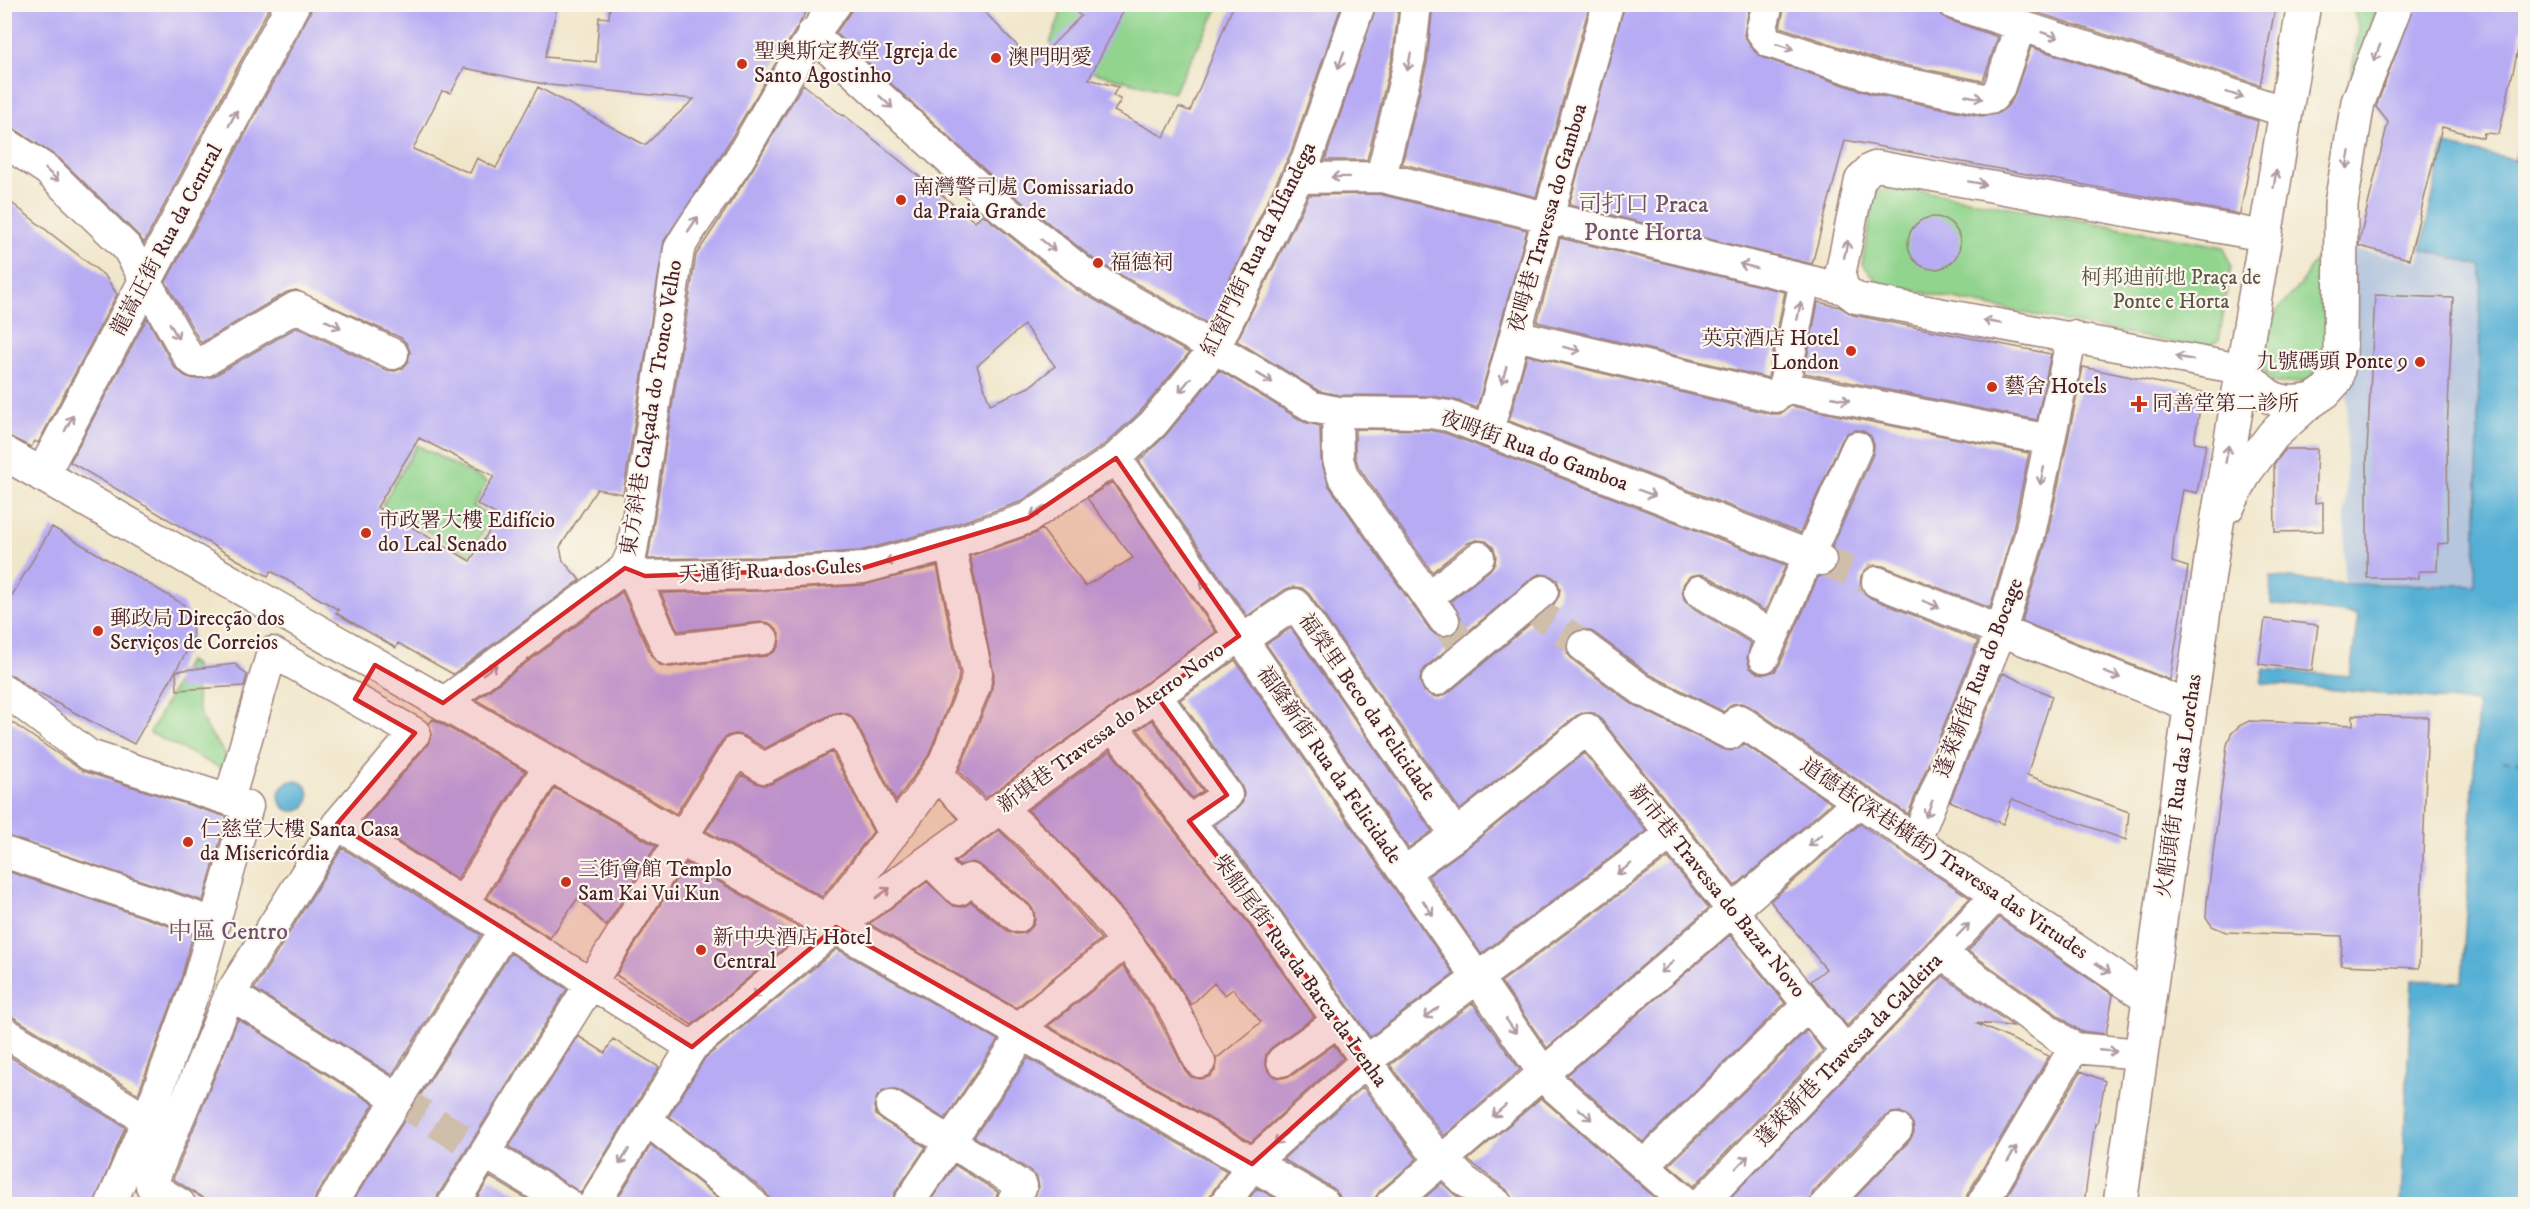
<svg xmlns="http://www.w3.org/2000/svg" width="2530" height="1209" font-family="'IM FELL DW Pica','Noto Serif SC',serif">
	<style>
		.industrial { fill: #b5c6de }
		.green { fill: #90d48d; stroke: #6d7a5c; stroke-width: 1.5 }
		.water { fill: #57b0d5; stroke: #506880; stroke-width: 1.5 }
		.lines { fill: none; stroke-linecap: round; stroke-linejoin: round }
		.ferry { stroke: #4f596f; stroke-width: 1.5; stroke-dasharray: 8 6; stroke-linecap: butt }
		.building { fill: #b7acf4; fill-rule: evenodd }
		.street-tunnel { stroke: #cfbeaa; stroke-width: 30; stroke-dasharray: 30 15; stroke-linecap: butt }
		.street-casing { stroke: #9d827a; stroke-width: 33 }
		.secondary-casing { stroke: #9d827a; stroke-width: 36 }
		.primary-casing { stroke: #9d827a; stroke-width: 36 }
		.street { stroke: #fff; stroke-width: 30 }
		.secondary { stroke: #fff; stroke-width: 33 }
		.primary { stroke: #fff; stroke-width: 33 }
		.oneway { stroke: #ae9aa0 }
		.marked { fill: #d62828; fill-opacity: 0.2; stroke: #d62828; stroke-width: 4.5; stroke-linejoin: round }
		.poi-dot { fill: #c8321e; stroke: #fbf7ec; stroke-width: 2 }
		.labels { text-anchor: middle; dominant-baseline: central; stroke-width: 4.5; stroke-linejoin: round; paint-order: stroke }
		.poi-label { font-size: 21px; fill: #4a1f2b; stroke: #fbf7ec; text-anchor: start }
		.street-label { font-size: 21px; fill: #4a1f2b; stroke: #fbf7ec }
		.park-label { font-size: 21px; fill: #5f5548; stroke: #fbf7ec }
		.quarter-label { font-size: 24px; fill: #705071; stroke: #fbf7ec }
	</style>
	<rect width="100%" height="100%" fill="#fbf7ec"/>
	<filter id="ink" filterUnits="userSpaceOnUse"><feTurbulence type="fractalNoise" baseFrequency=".0167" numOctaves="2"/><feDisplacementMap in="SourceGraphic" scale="12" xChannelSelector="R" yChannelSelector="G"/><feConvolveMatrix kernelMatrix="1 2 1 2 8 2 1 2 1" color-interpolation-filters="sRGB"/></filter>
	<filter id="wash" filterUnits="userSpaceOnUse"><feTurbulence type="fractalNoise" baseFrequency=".008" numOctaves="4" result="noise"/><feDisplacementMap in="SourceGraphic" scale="24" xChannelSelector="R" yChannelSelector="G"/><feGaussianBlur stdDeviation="1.35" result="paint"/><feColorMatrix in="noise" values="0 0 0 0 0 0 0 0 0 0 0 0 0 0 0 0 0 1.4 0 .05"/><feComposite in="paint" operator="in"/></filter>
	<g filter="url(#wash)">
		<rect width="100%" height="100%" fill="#f0e6ca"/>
		<path class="industrial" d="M2350,248L2419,262L2421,249L2481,266L2475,585L2344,584Z"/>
		<path class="green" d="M1050,5H1220L1173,93L1091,72L1050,43L1061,13Z
			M2352,5H2377L2349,131L2326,359L2320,369L2307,380L2289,383H2275L2267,376L2259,361L2266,324L2299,286L2323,248L2330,196L2359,30Z
			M1896,186L2224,247L2231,266L2219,340L2203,349L1880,284L1862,264L1875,193Z
			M417,445L487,482L473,506L492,516L469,555L382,505Z
			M188,661L195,665C195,711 199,722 228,757L224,770L150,733Z"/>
		<path class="water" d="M2525,116V1204H2401L2412,980L2462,982L2478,703L2261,683L2264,669L2350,676L2358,615L2271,604V576L2344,584L2475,585L2481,266L2421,249L2444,145L2515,160Z
			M279 796a15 15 0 1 1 30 0a15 15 0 1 1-30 0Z"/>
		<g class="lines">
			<path class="ferry" d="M2502,761L2526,762"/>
		</g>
		<g id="blocks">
			<path class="building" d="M4,4H271L144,243L139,236L59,158L13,128L4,125Z
				M312,4H558L545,57L596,62L599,17L609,18L610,4H811L723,152L664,241L623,494L597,489L560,547L563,561L580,580L453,674L398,643L396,648L336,613L339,610L271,571L268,576L238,560L70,462L147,318L174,367L185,376L194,379L212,377L297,327L386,370L395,371L403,368L408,362L410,352L407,344L401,338L296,290L287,292L201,343L166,282L310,13ZM464,68L549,85L694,99L645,145L538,87L496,168L477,158L470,173L413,149L442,91L451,93ZM419,438L494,476L477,504L499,516L470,561L377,507Z
				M856,4H977L1034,63L1081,16L1066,4H1127L1089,79L1118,87L1113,95L1121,100L1114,111L1164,137L1179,107L1190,111L1234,4H1342L1291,152L1208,324L1096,261L1008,191L836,33Z
				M1377,4H1399L1393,55L1367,160H1325Z
				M1433,4H1590L1536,197L1402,164L1427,62Z
				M1625,4H1750L1744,35L1755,52L1764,58L1871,94L1981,116L1997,114L2007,107L2013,99L2031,47L2258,121L2240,214L1845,140L1812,264L1569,205Z
				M1785,4H1927L1937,8L1941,15L1949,20L1998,37L1983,81L1879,60L1780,27Z
				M2011,4H2276L2260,85Z
				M2414,4H2526V14L2499,134L2484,133L2483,138L2442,127L2409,259L2359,246L2360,238L2388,122L2376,107Z
				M803,84L843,116L844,115L975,222L982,214L1077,290L1189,353L1140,412L1105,444L1020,502L945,528L860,551L760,557L648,559L696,255L752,170ZM1024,325L1055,366L1029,387L990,404L977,366Z
				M1379,194L1527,230L1477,408L1455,400L1432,396L1339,395L1319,391L1237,341L1309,195Z
				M4,197L105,276L117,294L38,443L35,441L31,447L4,434Z
				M1908 243a26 26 0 1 1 52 0a26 26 0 1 1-52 0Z
				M1560,238L1785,292L1768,378L1537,322Z
				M2375,295L2453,298L2447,431L2448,543L2438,544L2437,571H2419V578H2367V452Z
				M1818,302L1840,307L1853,315L2051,354L2037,420L1804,373Z
				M1527,355L1771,414H1780L1791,406L2029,453L2012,534L1990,608L1883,566L1874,565L1867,568L1861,576L1860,585L1863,592L1871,598L1978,641L1908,814L1749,706L1741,703L1732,704L1724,712L1651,675L1593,632L1584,629L1576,630L1569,636L1566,645L1567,653L1573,660L1632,704L1722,749L1731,751L1744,744L1831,803L1735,886L1600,718L1594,713L1585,712L1576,716L1460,810L1309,594L1302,588L1294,587L1286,589L1247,616L1139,461L1166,435L1219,370L1304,422L1320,426L1321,460L1329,486L1430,630L1436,635L1445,637L1453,634L1460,627L1461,618L1451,601L1490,570L1495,563L1496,555L1493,547L1486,541L1476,540L1468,543L1432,572L1359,468L1355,456V429L1428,430L1445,433L1786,565L1765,611L1708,576L1700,574L1690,576L1684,583L1682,590L1684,599L1690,606L1751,643L1747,658L1750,668L1758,673L1765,674L1775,671L1780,664L1818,577L1831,574L1837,567L1838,557L1832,547L1873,454L1874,445L1871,436L1863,431L1856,430L1847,433L1842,440L1800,533L1509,421ZM1539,574L1549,575L1557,580L1560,589L1559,596L1554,604L1448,693L1439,697L1432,696L1424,691L1420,682L1421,674L1426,667L1532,578Z
				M2083,367L2203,392L2194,442L2206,444L2197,493L2183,490L2174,538L2172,562L2188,567L2170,680L2022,621L2046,542Z
				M2286,449H2317L2315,503L2323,502V531L2275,532L2274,464Z
				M1112,482L1216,632L986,798L959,771L991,693L994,675L970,556L1034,534L1042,529L1085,586L1133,558L1087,498Z
				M52,527L183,604L192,621L193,640L134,744L32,690L14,676L4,673V609Z
				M937,566L959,673L958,681L928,756L896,801L855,721L850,715L841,712L832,714L765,748L744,736L736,734L727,736L721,742L676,814L476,700L622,592L652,657L660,665L670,667L766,656L774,652L779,646L780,636L776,628L769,623L762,622L678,631L661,593L762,591L864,585Z
				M2265,619L2318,625L2312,671L2259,664Z
				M1291,628L1432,831L1408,848L1266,644Z
				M1235,660L1454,974L1370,1037L1273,899L1214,825L1237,809L1243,802L1244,793L1241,785L1180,700Z
				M235,664L247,675L244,686L177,690L176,671Z
				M2003,673L2052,696L2027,775L2129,812L2126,840L2012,799L2003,824L1950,801Z
				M2353,715L2428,717L2419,968L2341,965L2342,936L2226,932L2212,926L2206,917L2207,901L2227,745L2231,734L2239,726L2249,721L2353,725Z
				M4,717L83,771L227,817L203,901L4,835Z
				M433,719L525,771L457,879L363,820L428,744L432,734L429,724Z
				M1152,720L1203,791L1192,798L1138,730Z
				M1110,751L1245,919L1314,1017L1272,1047L1266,1054L1265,1062L1268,1071L1275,1077L1283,1078L1292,1075L1334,1045L1343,1058L1251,1142L1048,1026L1123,966L1156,1014L1185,1070L1191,1077L1200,1079L1209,1077L1215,1071L1216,1059L1261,1022L1233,989L1225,995L1214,983L1191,1005L1167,968L1127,915L1083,865L1028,810Z
				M832,752L873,832L822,897L706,831L742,775L756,783L764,785L771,784Z
				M1584,753L1646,831L1481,954L1428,876L1467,848Z
				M555,788L656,846L606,926L578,898L550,938L487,898Z
				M1860,824L1970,898L1847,1026L1811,981L1826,969L1770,901Z
				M999,830L1058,888L1101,939L1016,1008L869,924L927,882L954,906L963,907L971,902L1008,931L1016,934L1025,933L1032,927L1035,920L1034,911L1029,904L980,865L973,862L959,866L955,862Z
				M342,848L481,935L392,1075L254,989Z
				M1668,858L1709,908L1547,1048L1501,982Z
				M686,863L805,931L692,1025L616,975Z
				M4,870L193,934L181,979L138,1094L13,1017L4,1015Z
				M1999,918L2113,995L2106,1034L2080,1031L1968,951Z
				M1730,935L1785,1003L1643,1142L1567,1075Z
				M837,949L998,1040L945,1119L899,1091L891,1089L883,1091L877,1097L874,1106L876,1115L882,1120L926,1147L894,1194L891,1204H770L769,1197L764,1190L669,1116L705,1058Z
				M511,953L567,989L438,1195L436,1204H351Z
				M1943,976L2013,1026L1975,1023L2049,1056L1967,1195L1965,1204H1849L1910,1140L1914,1132L1913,1124L1908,1116L1900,1112L1892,1113L1884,1117L1813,1192L1809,1204H1724Z
				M1473,1003L1520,1070L1444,1136L1390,1065Z
				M238,1019L374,1104L316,1195L314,1204H212L173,1179Z
				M1807,1030L1823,1051L1694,1186L1669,1165Z
				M578,1036L605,1053L613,1039L659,1067L581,1193L509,1147Z
				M4,1053L125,1127L94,1204H4Z
				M1028,1058L1227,1171L1211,1194L1208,1204H1031L1039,1187L1037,1177L1031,1171L974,1137Z
				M2081,1071L2105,1081L2097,1124L2095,1123L2084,1204H2002Z
				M1363,1087L1417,1159L1380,1191L1375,1198L1374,1204H1342L1339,1195L1333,1188L1283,1159Z
				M1541,1098L1662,1204H1519L1513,1201L1507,1190L1468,1160Z
				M651,1145L726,1204H614Z
				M955,1165L998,1192L994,1204H928Z
				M490,1177L527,1199L523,1204H473Z
				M1442,1183L1455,1195L1468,1204H1417Z
				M1257,1188L1286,1204H1245Z"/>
		</g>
	</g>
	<g filter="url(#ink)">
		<use href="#blocks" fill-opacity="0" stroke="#9d827a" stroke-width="1.5"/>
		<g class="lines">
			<path class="street-tunnel" d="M1821,560L1877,582
				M1527,604L1583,646
				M1444,620L1468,654
				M398,1099L485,1153"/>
			<g class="street-casing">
				<path id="street" d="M1768,4L1761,31L1769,42L1875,77L1984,99L1993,97L1999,89L2020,26
					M1954,4L2286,112
					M812,34L997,204L1086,275L1215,348L1313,407L1337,412L1429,413L1449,416L1821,560
					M4,142L47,170L127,248L189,358L195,362H203L296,307L393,354
					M1381,177L1410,58L1416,4
					M1298,178L1381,177L1844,289
					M1516,335L1775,397L1783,390L1805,280
					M2241,369L1856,298L1844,289L1840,275L1860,180L1870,169L1877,166L2265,236
					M1784,387L2050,440
					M1337,412L1338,459L1343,476L1444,620
					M1488,431L1608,4
					M1116,458L1551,1084L1688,1204
					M625,568L645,576L761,574L863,568L950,545L1028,518L1116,458L1153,424L1215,348L1307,159L1360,4
					M632,572L668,650L763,639
					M1877,582L2190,706
					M1699,591L1773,636
					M1428,597L1479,557
					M1242,640L1295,604L1456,835
					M1583,646L1642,690L1730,734L1739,720L2149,999
					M1764,657L1857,447
					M1437,680L1543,591
					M4,690L89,755L229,800
					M1156,696L1227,795L1189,821
					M443,703L625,568L632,552L679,249C696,218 719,191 738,161C770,108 797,53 836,4
					M1113,727L1259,909L1366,1061L1429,1146L1465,1181L1497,1204
					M936,774L983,821
					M1000,808C1065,865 1124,933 1171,1005C1182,1023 1190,1044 1200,1062
					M337,824L692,1047
					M1916,840L2001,631L2029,538L2072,336
					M4,852L214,923
					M929,860L959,890L970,879L1018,917
					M1404,872L1456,835L1587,729L1846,1052
					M463,903L550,764
					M826,921L918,801L943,764L975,686L977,673L950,545
					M1941,953L2074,1048L2142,1054
					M230,994L398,1099
					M1016,1030L1125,942
					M4,1032L163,1130
					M1282,1061L1338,1021
					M891,1106L1022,1186L1011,1204
					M647,1120L753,1204
					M485,1153L568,1204
					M1644,1165L1808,1005
					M111,1204L147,1120L197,984L248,806L229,800L272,652L415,733L337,824L230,994L151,1186L180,1204
					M331,1204L505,930
					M453,1204L736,751L764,768L840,729L893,834
					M594,1204L692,1047L836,927L1239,636
					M908,1204L1023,1034
					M1225,1204L1252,1164L1366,1061L1671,834
					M1391,1204L1859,802
					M1701,1204L1997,895
					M1826,1204L1897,1129
					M1982,1204L2074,1048"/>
			</g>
			<g class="secondary-casing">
				<path id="secondary" d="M4,453L1323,1204
					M42,475L293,4"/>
			</g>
			<g class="primary-casing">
				<path id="primary" d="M2241,369C2263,395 2276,408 2312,400
					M2228,506L2246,471L2273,435L2306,405L2325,392L2336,380L2340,359L2341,204L2358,102L2396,4
					M2120,1204L2212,553L2304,4"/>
			</g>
			<use href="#street" class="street"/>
			<use href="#secondary" class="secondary"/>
			<use href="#primary" class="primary"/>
		</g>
		<defs><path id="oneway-shaft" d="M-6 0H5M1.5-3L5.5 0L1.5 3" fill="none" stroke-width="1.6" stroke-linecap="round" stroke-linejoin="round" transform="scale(1.5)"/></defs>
		<g class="oneway">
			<use href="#oneway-shaft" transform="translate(2050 35) rotate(18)"/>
			<use href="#oneway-shaft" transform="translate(1785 47) rotate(18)"/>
			<use href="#oneway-shaft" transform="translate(2377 53) rotate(111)"/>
			<use href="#oneway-shaft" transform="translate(1341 60) rotate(109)"/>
			<use href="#oneway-shaft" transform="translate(1409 62) rotate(101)"/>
			<use href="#oneway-shaft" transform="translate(2235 95) rotate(18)"/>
			<use href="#oneway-shaft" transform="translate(1974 97) rotate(12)"/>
			<use href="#oneway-shaft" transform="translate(886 102) rotate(43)"/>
			<use href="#oneway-shaft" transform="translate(233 118) rotate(-62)"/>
			<use href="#oneway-shaft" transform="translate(2348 160) rotate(100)"/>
			<use href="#oneway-shaft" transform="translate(52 175) rotate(43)"/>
			<use href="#oneway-shaft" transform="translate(1340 177) rotate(179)"/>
			<use href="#oneway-shaft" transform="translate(2275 179) rotate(-81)"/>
			<use href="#oneway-shaft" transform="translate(1977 183) rotate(10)"/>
			<use href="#oneway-shaft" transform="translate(693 224) rotate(-56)"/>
			<use href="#oneway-shaft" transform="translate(1048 245) rotate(39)"/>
			<use href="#oneway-shaft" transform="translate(1846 249) rotate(-78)"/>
			<use href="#oneway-shaft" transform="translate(1748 266) rotate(-166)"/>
			<use href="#oneway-shaft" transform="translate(1799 311) rotate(-79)"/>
			<use href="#oneway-shaft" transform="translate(1992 322) rotate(-170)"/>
			<use href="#oneway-shaft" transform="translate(333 324) rotate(26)"/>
			<use href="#oneway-shaft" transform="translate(174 331) rotate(61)"/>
			<use href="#oneway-shaft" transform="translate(1572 349) rotate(14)"/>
			<use href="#oneway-shaft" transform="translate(2184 358) rotate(-169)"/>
			<use href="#oneway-shaft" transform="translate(1504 375) rotate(106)"/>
			<use href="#oneway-shaft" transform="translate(1265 378) rotate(31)"/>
			<use href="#oneway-shaft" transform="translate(1185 385) rotate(129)"/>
			<use href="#oneway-shaft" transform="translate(1841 399) rotate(11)"/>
			<use href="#oneway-shaft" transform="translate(69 423) rotate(-62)"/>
			<use href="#oneway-shaft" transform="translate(2227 454) rotate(-81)"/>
			<use href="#oneway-shaft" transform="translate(2042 476) rotate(102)"/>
			<use href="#oneway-shaft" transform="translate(1647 493) rotate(21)"/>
			<use href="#oneway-shaft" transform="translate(1038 511) rotate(147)"/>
			<use href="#oneway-shaft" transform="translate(893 560) rotate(165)"/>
			<use href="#oneway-shaft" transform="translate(1206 588) rotate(-125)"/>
			<use href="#oneway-shaft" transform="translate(1931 604) rotate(22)"/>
			<use href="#oneway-shaft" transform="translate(490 669) rotate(-36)"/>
			<use href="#oneway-shaft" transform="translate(2112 675) rotate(21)"/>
			<use href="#oneway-shaft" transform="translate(1929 809) rotate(112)"/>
			<use href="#oneway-shaft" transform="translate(1815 840) rotate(139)"/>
			<use href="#oneway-shaft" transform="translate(1624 869) rotate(143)"/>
			<use href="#oneway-shaft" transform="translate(883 893) rotate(-36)"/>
			<use href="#oneway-shaft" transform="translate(1428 908) rotate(55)"/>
			<use href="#oneway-shaft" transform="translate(1963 930) rotate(-46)"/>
			<use href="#oneway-shaft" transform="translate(1667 967) rotate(139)"/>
			<use href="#oneway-shaft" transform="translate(2103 968) rotate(34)"/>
			<use href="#oneway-shaft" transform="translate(759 992) rotate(140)"/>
			<use href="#oneway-shaft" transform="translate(1431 1013) rotate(144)"/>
			<use href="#oneway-shaft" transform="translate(1511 1026) rotate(55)"/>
			<use href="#oneway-shaft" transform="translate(2108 1051) rotate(5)"/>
			<use href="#oneway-shaft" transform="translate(1499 1111) rotate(139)"/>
			<use href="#oneway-shaft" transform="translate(1585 1114) rotate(41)"/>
			<use href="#oneway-shaft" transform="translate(1281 1138) rotate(138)"/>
			<use href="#oneway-shaft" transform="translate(2012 1154) rotate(-60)"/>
			<use href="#oneway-shaft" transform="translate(624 1157) rotate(122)"/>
			<use href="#oneway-shaft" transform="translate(1742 1162) rotate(-46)"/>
		</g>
	</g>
	<path class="marked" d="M1116,458L1239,636L1156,695L1227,795L1189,821L1259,909L1366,1061L1252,1164L836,927L692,1047L337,824L415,733L355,699L375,665L443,703L625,568L645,576L863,568L1028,518Z"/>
	<g class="poi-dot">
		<circle cx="996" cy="58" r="6"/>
		<circle cx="742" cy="64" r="6"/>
		<circle cx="901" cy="200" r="6"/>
		<circle cx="1098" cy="263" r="6"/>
		<circle cx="1851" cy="351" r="6"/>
		<circle cx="2420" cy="362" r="6"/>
		<circle cx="1992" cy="387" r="6"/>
		<path d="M2136 395h6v6h6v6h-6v6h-6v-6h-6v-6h6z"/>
		<circle cx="366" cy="533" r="6"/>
		<circle cx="98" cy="631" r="6"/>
		<circle cx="188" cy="842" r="6"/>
		<circle cx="566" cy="882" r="6"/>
		<circle cx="701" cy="950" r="6"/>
	</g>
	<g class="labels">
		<g class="poi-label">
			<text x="754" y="52">聖奧斯定教堂 Igreja de<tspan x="754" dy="24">Santo Agostinho</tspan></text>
			<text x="1008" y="58">澳門明愛</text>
			<text x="913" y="188">南灣警司處 Comissariado<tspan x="913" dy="24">da Praia Grande</tspan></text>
			<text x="1110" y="263">福德祠</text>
			<text x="1839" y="339" text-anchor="end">英京酒店 Hotel<tspan x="1839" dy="24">London</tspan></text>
			<text x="2408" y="362" text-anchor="end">九號碼頭 Ponte 9</text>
			<text x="2004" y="387">藝舍 Hotels</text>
			<text x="2152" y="404">同善堂第二診所</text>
			<text x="378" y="521">市政署大樓 Edifício<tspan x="378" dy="24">do Leal Senado</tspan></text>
			<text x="110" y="619">郵政局 Direcção dos<tspan x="110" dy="24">Serviços de Correios</tspan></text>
			<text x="200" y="830">仁慈堂大樓 Santa Casa<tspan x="200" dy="24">da Misericórdia</tspan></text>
			<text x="578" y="870">三街會館 Templo<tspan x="578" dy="24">Sam Kai Vui Kun</tspan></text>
			<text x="713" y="938">新中央酒店 Hotel<tspan x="713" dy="24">Central</tspan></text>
		</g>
		<g class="street-label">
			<text transform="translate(1548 218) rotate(-74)">夜呣巷 Travessa do Gamboa</text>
			<text transform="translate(167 240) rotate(-62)">龍嵩正街 Rua da Central</text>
			<text transform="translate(1259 249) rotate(-64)">紅窗門街 Rua da Alfandega</text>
			<text transform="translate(652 408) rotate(-81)">東方斜巷 Calçada do Tronco Velho</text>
			<text transform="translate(1534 451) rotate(20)">夜呣街 Rua do Gamboa</text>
			<text transform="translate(770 571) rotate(-3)">天通街 Rua dos Cules</text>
			<text transform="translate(1979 678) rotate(-69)">蓬萊新街 Rua do Bocage</text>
			<text transform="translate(1367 707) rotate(55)">福榮里 Beco da Felicidade</text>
			<text transform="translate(1111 728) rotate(-36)">新填巷 Travessa do Aterro Novo</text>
			<text transform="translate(1329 765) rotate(55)">福隆新街 Rua da Felicidade</text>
			<text transform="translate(2179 786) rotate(-82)">火船頭街 Rua das Lorchas</text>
			<text transform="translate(1944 859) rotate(34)">道德巷(深巷橫街) Travessa das Virtudes</text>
			<text transform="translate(1717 891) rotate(51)">新市巷 Travessa do Bazar Novo</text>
			<text transform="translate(1300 971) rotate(54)">柴船尾街 Rua da Barca da Lenha</text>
			<text transform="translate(1849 1050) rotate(-46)">蓬萊新巷 Travessa da Caldeira</text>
		</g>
		<g class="park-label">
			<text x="2171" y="278">柯邦迪前地 Praça de<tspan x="2171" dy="24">Ponte e Horta</tspan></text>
		</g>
		<g class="quarter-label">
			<text x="1643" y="205">司打口 Praca<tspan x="1643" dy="28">Ponte Horta</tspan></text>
			<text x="228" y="932">中區 Centro</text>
		</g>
	</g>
	<rect width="2530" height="1209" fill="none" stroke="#fbf7ec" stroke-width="24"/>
</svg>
